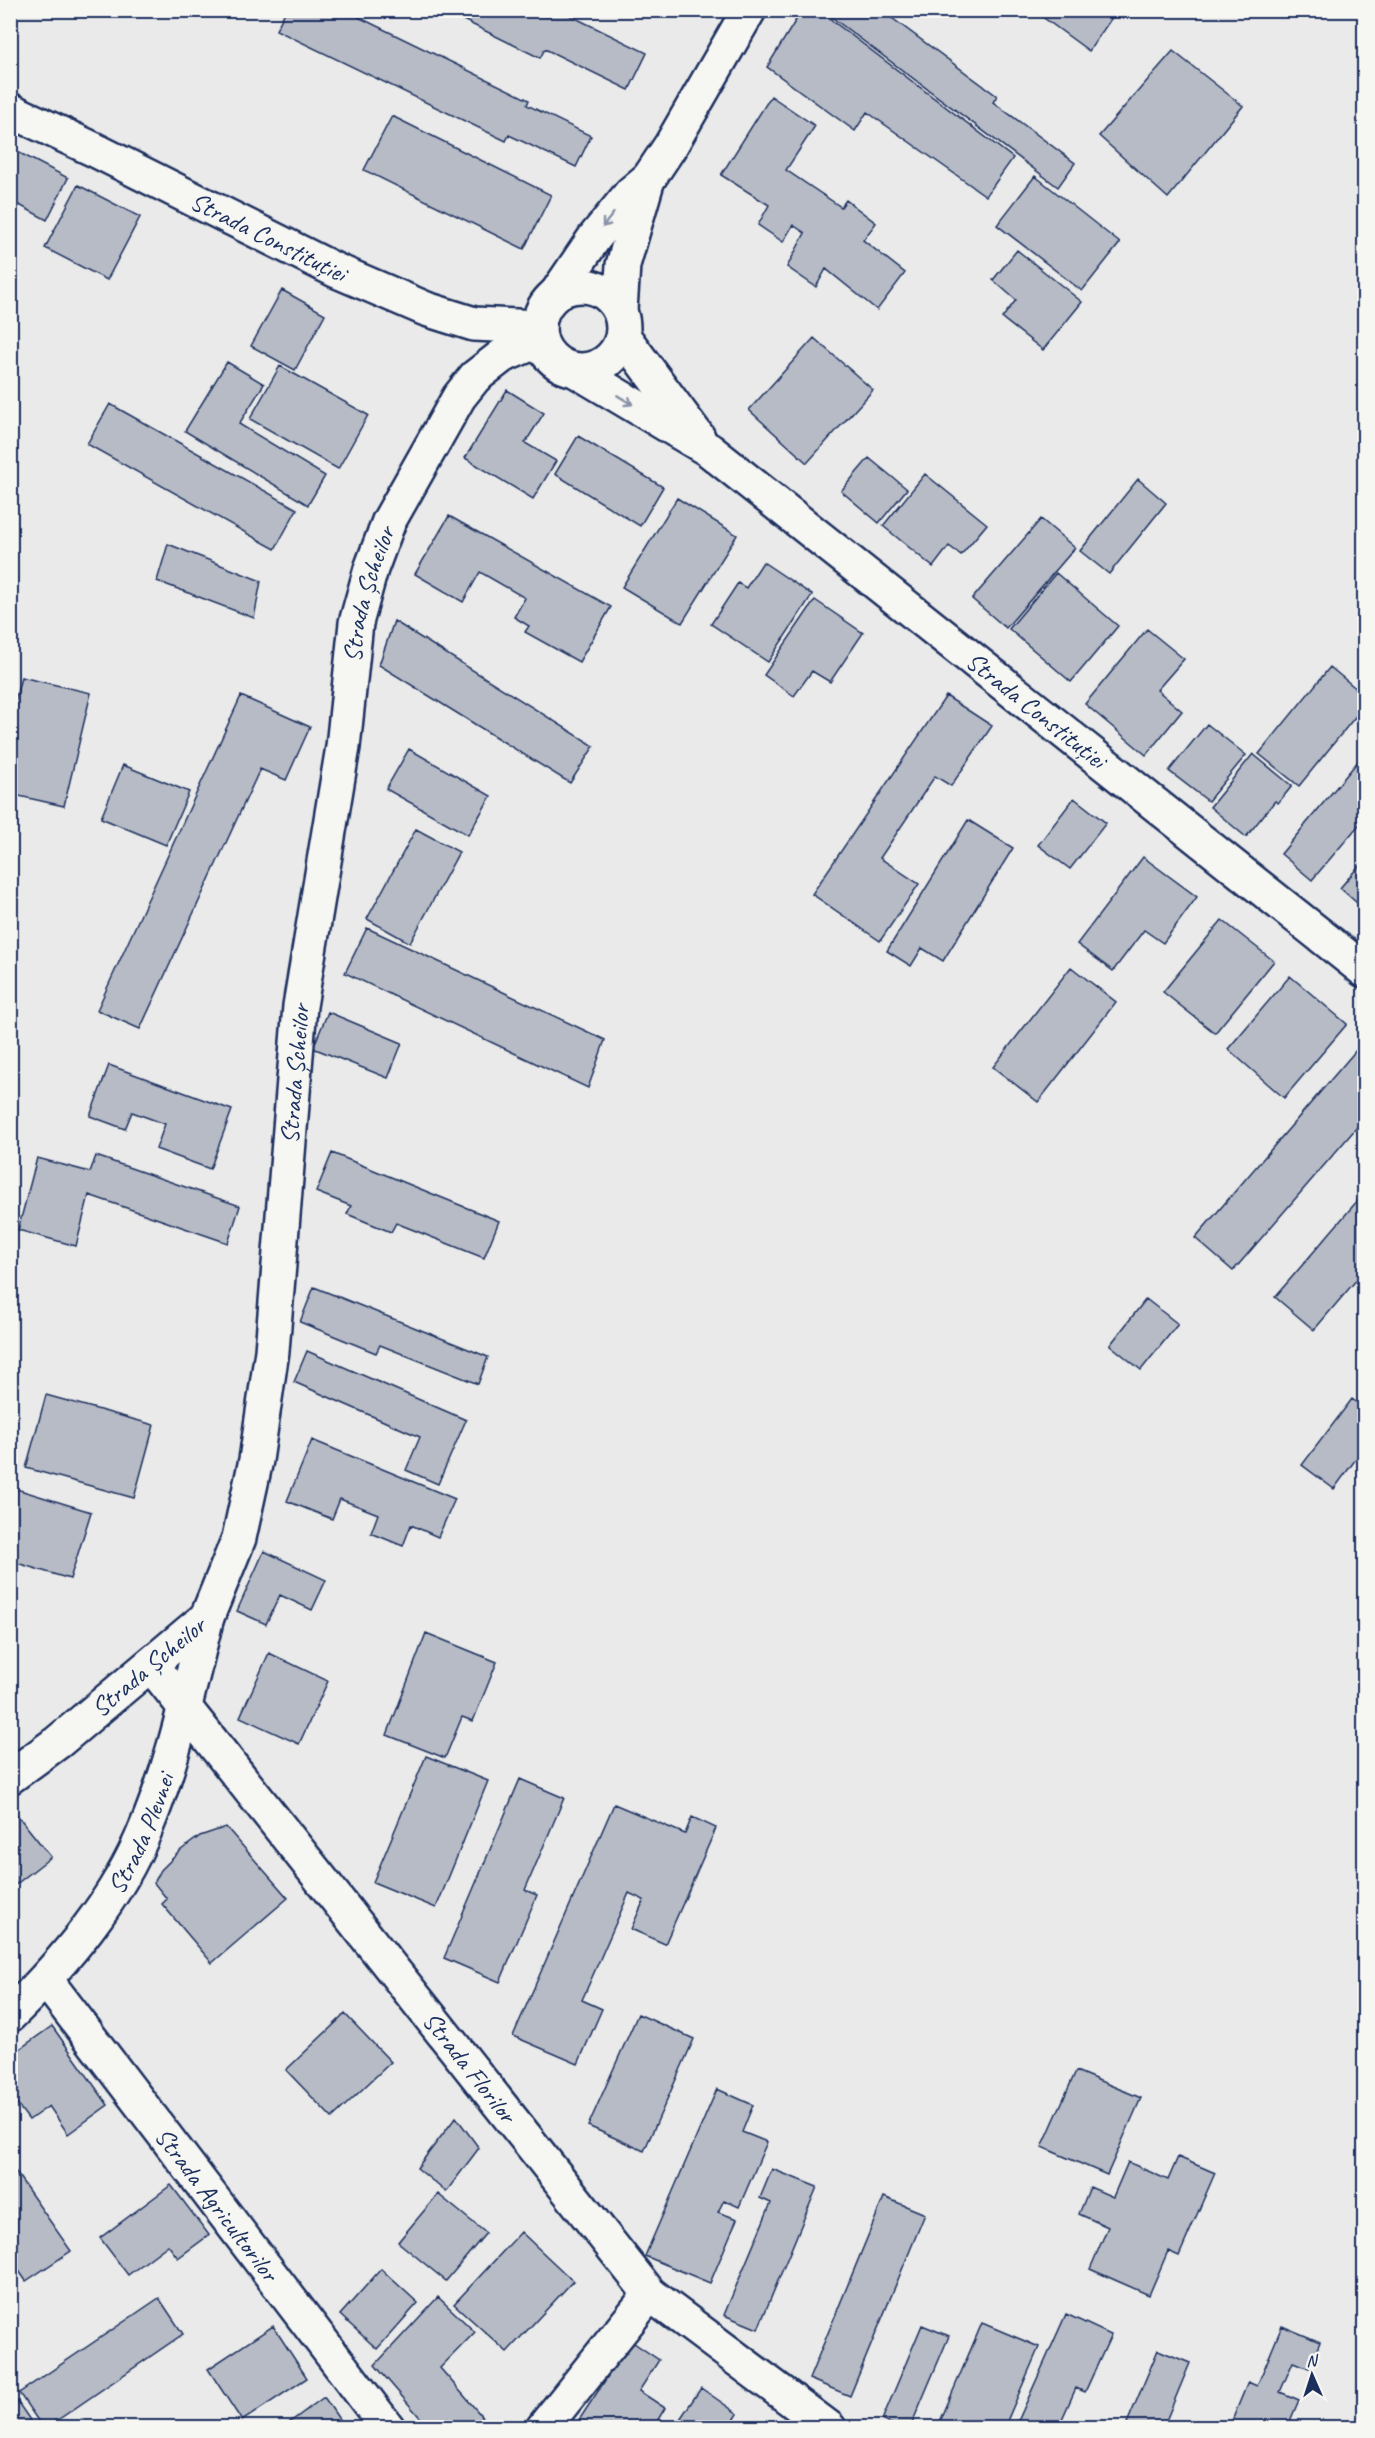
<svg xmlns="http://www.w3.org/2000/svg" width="1375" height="2438" font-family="Caveat,sans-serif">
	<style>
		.building { fill: #b6bbc6; stroke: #1b2f5e; stroke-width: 1.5 }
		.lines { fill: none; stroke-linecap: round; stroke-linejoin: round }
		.street-casing { stroke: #1b2f5e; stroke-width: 38 }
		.street { stroke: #f6f6f2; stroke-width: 33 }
		.oneway { stroke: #8892a8 }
		.labels { text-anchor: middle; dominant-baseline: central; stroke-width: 5; stroke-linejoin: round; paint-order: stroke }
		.street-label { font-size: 26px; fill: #1b2f5e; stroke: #f6f6f2 }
	</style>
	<rect width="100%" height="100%" fill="#e9eae9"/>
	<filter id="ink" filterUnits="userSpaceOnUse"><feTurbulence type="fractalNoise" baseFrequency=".0167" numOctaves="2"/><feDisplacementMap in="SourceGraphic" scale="12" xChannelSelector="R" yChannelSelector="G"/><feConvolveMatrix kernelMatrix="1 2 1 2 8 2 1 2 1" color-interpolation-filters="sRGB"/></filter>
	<g filter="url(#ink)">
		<path class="building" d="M10,10H13V33H10Z
			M286,10H344L529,100L527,105L591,136L576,167L509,135L506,141L276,30Z
			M443,10H559L647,53L629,90L545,49L540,58Z
			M802,10H818L1013,158L986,196L867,112L855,131L767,67Z
			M822,10H881L997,96L993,102L1075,163L1058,187Z
			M1033,10H1117L1089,51Z
			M1173,51L1243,106L1168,198L1099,136Z
			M771,96L815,126L786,170L841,207L846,200L876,223L863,240L905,273L877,310L826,269L816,287L787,267L805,233L793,225L783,242L758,225L769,205L721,175Z
			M392,116L551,195L524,249L364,170Z
			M10,148L68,178L47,220L10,200Z
			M1035,176L1120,243L1082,291L997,225Z
			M78,185L140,217L107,280L45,248Z
			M1017,250L1082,302L1043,350L1002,318L1016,300L993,280Z
			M282,290L325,314L295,370L251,346Z
			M814,338L873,390L807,463L749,410Z
			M227,362L264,384L239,424L325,476L308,505L185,431Z
			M280,366L368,415L338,469L250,419Z
			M507,390L544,413L525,443L556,461L533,499L465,458Z
			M110,404L297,509L275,549L87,444Z
			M578,436L663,487L640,526L555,474Z
			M869,458L907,489L879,523L841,491Z
			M925,474L987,524L961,555L949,546L933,567L883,526Z
			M1138,479L1166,503L1109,574L1080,551Z
			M677,498L737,535L682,623L622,587Z
			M449,516L611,607L579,662L525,632L529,626L514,617L525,598L480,572L463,602L415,574Z
			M1041,519L1075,548L1006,628L972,599Z
			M168,544L261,581L254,618L157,581Z
			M763,562L812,595L768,662L711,624L738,583L746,588Z
			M1056,573L1118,626L1071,682L1009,629Z
			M815,600L863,633L830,682L812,671L794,696L764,675Z
			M394,621L594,746L570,783L379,665Z
			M1147,629L1184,659L1157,690L1182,711L1146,755L1085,704Z
			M1330,667L1364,695V706L1299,786L1259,754Z
			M21,677L91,693L64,806L10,794V722Z
			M241,696L310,727L286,780L260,769L140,1029L97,1010Z
			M946,696L992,726L951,786L935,776L880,858L919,884L880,941L812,894Z
			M1207,724L1246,755L1208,801L1169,771Z
			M409,749L491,796L468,835L386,789Z
			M1253,754L1292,786L1278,803L1275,801L1246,837L1210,807Z
			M1364,754V819L1312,880L1281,854Z
			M123,765L189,792L166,845L101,818Z
			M1074,798L1106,823L1070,869L1038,845Z
			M968,820L1013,848L943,961L922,948L911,966L887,951Z
			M416,829L459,852L410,943L367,919Z
			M1143,857L1197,897L1163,943L1144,930L1113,971L1077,944Z
			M1364,860V909L1340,888Z
			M1222,920L1274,961L1215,1033L1163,992Z
			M367,928L605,1040L588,1088L345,973Z
			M1071,967L1116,1002L1038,1102L993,1067Z
			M1290,976L1347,1024L1284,1098L1228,1049Z
			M328,1012L402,1043L388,1078L313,1048Z
			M1364,1041V1119L1233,1271L1195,1238Z
			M109,1065L232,1110L210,1169L156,1149L165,1124L132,1112L125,1129L90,1116Z
			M332,1153L499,1221L484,1258L396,1223L391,1232L347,1214L351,1206L316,1192Z
			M96,1156L240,1206L228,1243L89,1195L76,1246L18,1230L37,1158L90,1172Z
			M1364,1193V1271L1314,1330L1275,1297Z
			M314,1287L488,1357L478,1384L380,1345L376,1353L300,1322Z
			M1146,1299L1178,1324L1141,1370L1110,1345Z
			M307,1351L466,1420L438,1484L406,1470L420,1437L294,1382Z
			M46,1395L154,1425L134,1498L26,1468Z
			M1352,1399L1364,1408V1448L1334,1489L1302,1465Z
			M312,1440L455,1499L438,1537L411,1525L403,1546L371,1533L378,1514L340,1499L332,1519L287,1501Z
			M10,1487L91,1512L70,1579L10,1561Z
			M264,1551L326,1580L312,1610L280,1595L266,1624L237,1611Z
			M426,1633L497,1662L473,1721L462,1717L445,1758L387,1735Z
			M269,1653L328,1681L299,1744L240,1717Z
			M426,1756L488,1781L436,1908L373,1882Z
			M520,1779L564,1798L525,1890L537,1895L500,1982L444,1958Z
			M614,1804L685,1834L692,1817L716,1828L665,1944L631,1929L644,1900L629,1893L582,2000L602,2009L578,2064L513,2036Z
			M10,1806L51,1857L10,1889Z
			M226,1827L288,1898L212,1963L162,1904L167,1899L154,1883L161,1870L181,1850L200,1836Z
			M345,2014L391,2062L332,2118L286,2070Z
			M638,2014L694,2039L644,2151L588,2126Z
			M52,2026L108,2105L68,2134L49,2106L29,2120L10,2095V2056Z
			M1076,2071L1141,2098L1107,2175L1042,2147Z
			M717,2089L753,2105L742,2132L767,2142L739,2207L724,2200L718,2212L737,2219L710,2283L645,2256Z
			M456,2117L479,2148L446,2192L417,2168Z
			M1178,2157L1215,2173L1179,2256L1168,2251L1149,2295L1090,2269L1108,2227L1079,2214L1090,2187L1113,2197L1128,2162L1168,2180Z
			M10,2164L71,2251L26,2281L10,2258Z
			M772,2169L817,2187L758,2329L724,2315L771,2203L760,2198Z
			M171,2185L209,2235L178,2258L168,2245L128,2275L100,2238Z
			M438,2194L486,2233L446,2281L398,2242Z
			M884,2197L925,2214L850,2396L809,2379Z
			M521,2232L573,2281L507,2352L454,2304Z
			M381,2269L418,2303L377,2349L340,2315Z
			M438,2297L475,2332L440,2368L492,2428H429L375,2365Z
			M159,2298L183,2334L46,2428H43L19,2393Z
			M1066,2314L1111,2335L1085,2392L1076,2388L1058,2428H1015Z
			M982,2323L1039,2347L1004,2428H948L939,2424Z
			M922,2325L949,2336L910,2428H900L882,2420Z
			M273,2326L307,2378L242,2421L208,2369Z
			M1282,2326L1320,2342L1309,2368L1293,2362L1280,2392L1299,2400L1287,2428H1229L1248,2382L1257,2386Z
			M631,2341L659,2360L639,2391L665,2408L653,2428H585L577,2423Z
			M1158,2350L1190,2363L1163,2428H1125Z
			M701,2388L738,2414L729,2428H674Z
			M10,2391L30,2420L20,2428H10Z
			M324,2397L345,2428H282Z"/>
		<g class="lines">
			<g class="street-casing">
				<g id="street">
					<path id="s1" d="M10,110L95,150L335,270L426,309L474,324L539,327"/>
					<circle cx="581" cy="328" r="42"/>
					<path d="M557,293L595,237L631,193L649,178L671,145L749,10"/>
					<path d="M620,310L623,265L648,179"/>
					<path d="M623,336L698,437"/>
					<path id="s2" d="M575,370L709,450L1364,970"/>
					<path id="s3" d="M151,1665L650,2294L829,2428"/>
					<path id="s4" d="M10,1777L58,1742L207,1617L239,1538L256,1460L272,1351L300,1006L343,747L356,623L371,569L389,521L459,397L475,377L502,356L540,340"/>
					<path id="s5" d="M46,1980L388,2428"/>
					<path id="s6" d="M10,2015C65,1961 117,1900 146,1828C174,1761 189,1688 207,1617"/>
					<path d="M543,2428L650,2294"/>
				</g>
			</g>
			<use href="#street" class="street"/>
		</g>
		<defs><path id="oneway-shaft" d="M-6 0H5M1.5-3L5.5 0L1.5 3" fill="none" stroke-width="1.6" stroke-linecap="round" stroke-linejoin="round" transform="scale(1.5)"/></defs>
		<g class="oneway">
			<use href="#oneway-shaft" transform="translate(608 220) rotate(128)"/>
			<use href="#oneway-shaft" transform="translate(625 400) rotate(31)"/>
		</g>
	</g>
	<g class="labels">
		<g class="street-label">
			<text stroke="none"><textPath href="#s1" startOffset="288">Strada Constituției</textPath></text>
			<text stroke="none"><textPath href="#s4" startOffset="1293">Strada Șcheilor</textPath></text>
			<text stroke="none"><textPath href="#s2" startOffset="574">Strada Constituției</textPath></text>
			<text stroke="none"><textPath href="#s4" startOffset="807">Strada Șcheilor</textPath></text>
			<text stroke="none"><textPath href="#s4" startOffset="177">Strada Șcheilor</textPath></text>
			<text stroke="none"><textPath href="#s6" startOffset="226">Strada Plevnei</textPath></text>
			<text stroke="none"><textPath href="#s3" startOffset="513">Strada Florilor</textPath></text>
			<text stroke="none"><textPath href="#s5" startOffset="282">Strada Agricultorilor</textPath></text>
		</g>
	</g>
	<rect width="1375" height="2438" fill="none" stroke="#f6f6f2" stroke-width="36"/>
	<rect x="18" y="18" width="1339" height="2402" fill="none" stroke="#1b2f5e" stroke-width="2" filter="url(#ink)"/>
	<g transform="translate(1312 2375) rotate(357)" stroke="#f6f6f2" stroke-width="4.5" paint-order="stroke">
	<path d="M0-4.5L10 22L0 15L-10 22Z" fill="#1b2f5e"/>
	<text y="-9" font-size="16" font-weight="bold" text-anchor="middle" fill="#1b2f5e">N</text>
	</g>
</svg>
